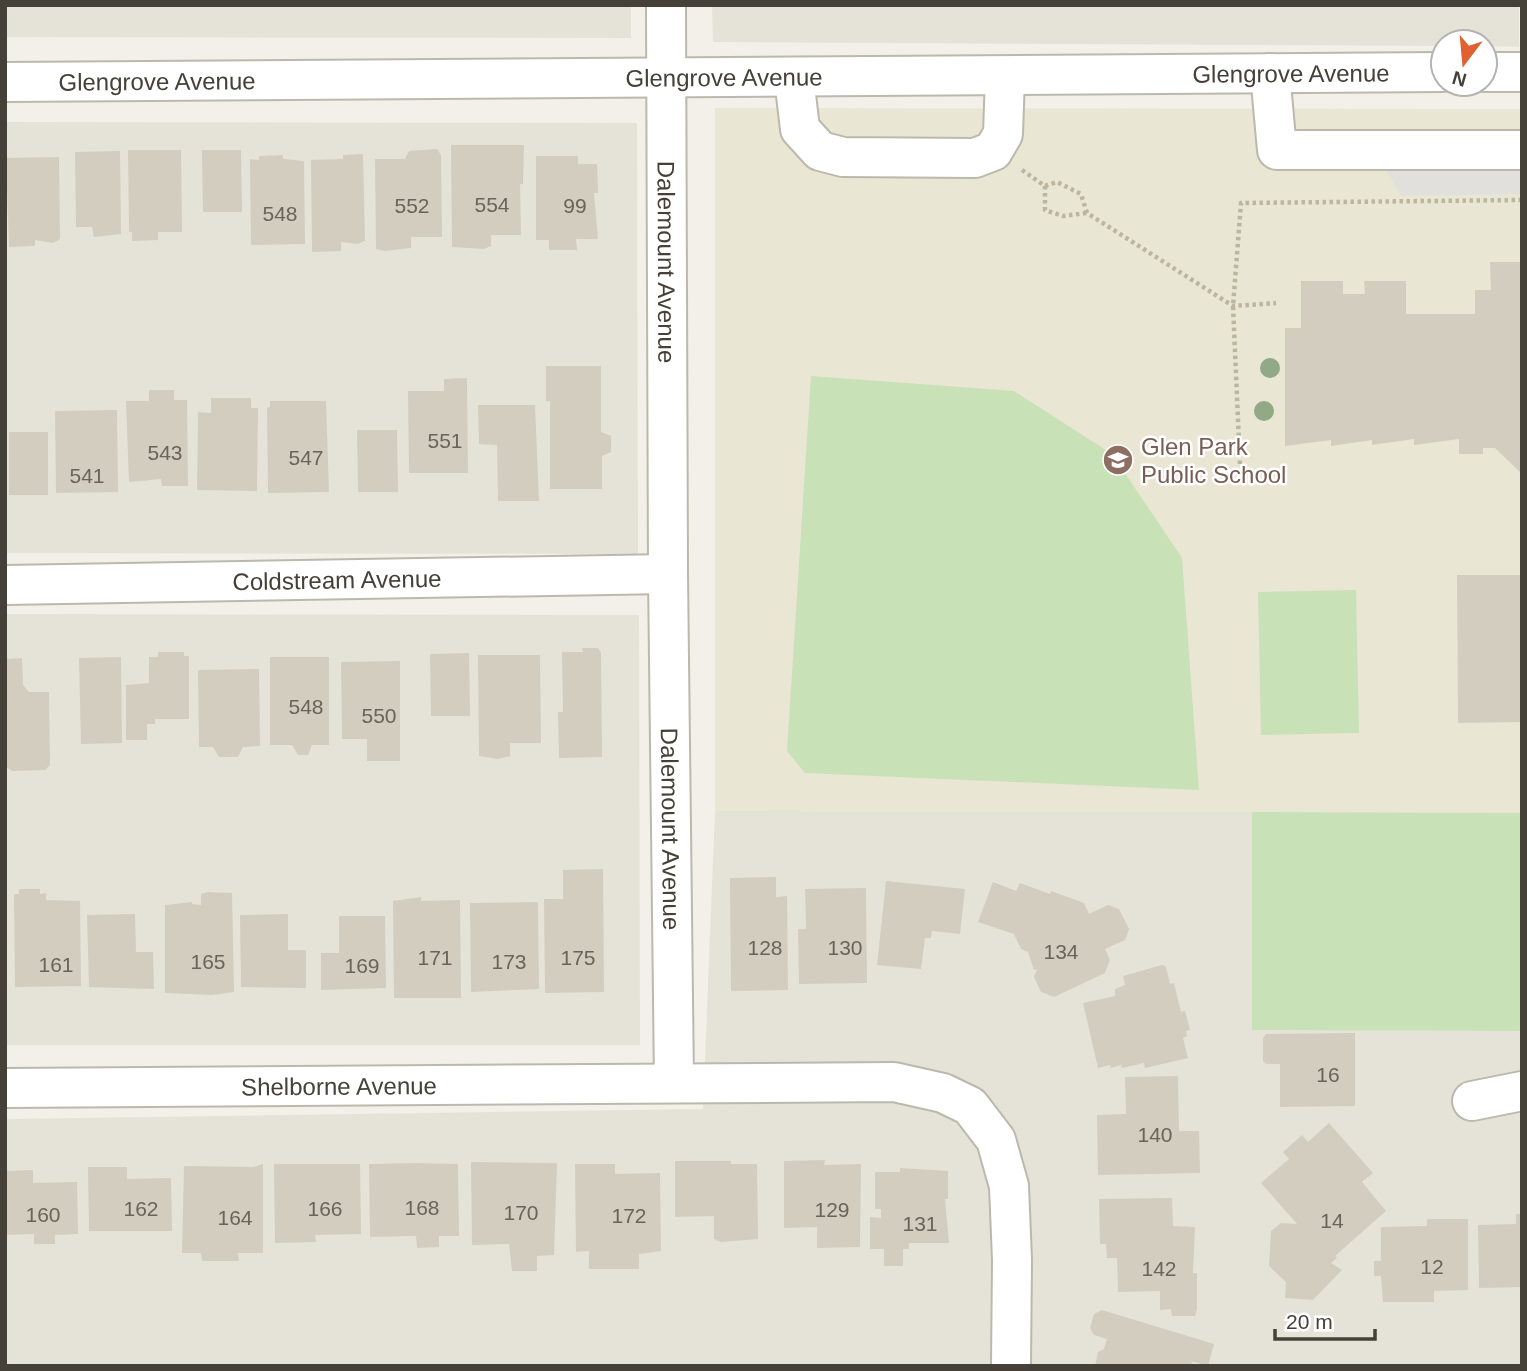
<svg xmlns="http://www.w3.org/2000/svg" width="1527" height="1371" font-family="Helvetica,sans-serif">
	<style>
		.residential { fill: #e5e3d7 }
		.education { fill: #e9e6d4 }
		.green { fill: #c9e1b6 }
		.parking { fill: #e1e0dc }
		.building { fill: #d2cdbf }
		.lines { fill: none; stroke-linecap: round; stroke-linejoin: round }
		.minor-casing { stroke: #bcb9ac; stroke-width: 42 }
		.path { stroke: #bcb69f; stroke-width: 4.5; stroke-dasharray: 3.5 3.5; stroke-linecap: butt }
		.minor { stroke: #fff; stroke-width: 38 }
		.tree { fill: #91a984 }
		.labels { text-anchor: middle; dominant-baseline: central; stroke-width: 5; stroke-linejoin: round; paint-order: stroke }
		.number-label { font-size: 21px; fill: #68645a }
		.street-label { font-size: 24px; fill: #454138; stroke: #fff }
		.education-label { font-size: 24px; fill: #785e54; stroke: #fff; text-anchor: start }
	</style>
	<rect width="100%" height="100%" fill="#f2f0e8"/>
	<path class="residential" d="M5,5H631V38L5,37Z
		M712,5H1519V47L1485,46V42H1443V46L713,42Z
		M5,122L637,123L638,554L5,553Z
		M5,614L639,615L640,1045H5Z
		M715,811L1252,812V1029L1522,1031V1366H5V1119L703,1109Z"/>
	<path class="education" d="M715,108L1522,109V813L715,811Z"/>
	<path class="green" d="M811,376L1014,391L1112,454L1182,558L1199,790L805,773L787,751Z
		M1356,590L1359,733L1261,735L1258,592Z
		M1252,812L1522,813V1031L1252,1030Z"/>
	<path class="parking" d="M1522,166V194L1401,196L1385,168Z"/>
	<path class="building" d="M451,145H524L523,184H520L521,235H491V246L484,249L452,247Z
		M437,149L441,155L442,237H411V248L385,251L376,249L375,159H405L409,151Z
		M128,150H181L182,232H158V240L132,241V232H129Z
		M202,150H241L242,212H203Z
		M120,151L121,234L94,237L92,227H76L75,152Z
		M363,154L365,241L357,244L341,242V251L312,252L311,160L343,159V155Z
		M283,155V159L304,161L305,244L251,245L250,159L259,160V156Z
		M536,156H578V164H597L598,193H594L598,239H576L577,250H549V240H536Z
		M59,157L60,239L53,243L35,240V246L9,247L6,158Z
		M1490,262H1522V474L1495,448H1483V454H1459V439L1414,445V439L1372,445V440L1331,446V440L1285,446V328H1301V281H1343V294H1365L1364,281H1406V314H1475V290H1491Z
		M546,366H601V432L611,436V452L602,456V489H550V401H546Z
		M467,378L468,473H409L408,391H444V379Z
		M149,390H174V400H187L188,486H162L161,479L129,482L126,401H149Z
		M211,398H251V408H258L257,491L197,490L198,412L211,413Z
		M270,401H326L329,492L268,493L267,408L270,407Z
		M478,405H535L539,501H498L497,445L479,444Z
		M117,410L118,492L56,493L55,411Z
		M357,430H397L398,492H358Z
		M9,432H48V495H9Z
		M1457,575H1522V722L1458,723Z
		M582,648H598L601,653L602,757L559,758L558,712H563L562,652H583Z
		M158,652H184V656H189V719H155V724H147V740H126V685L149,683V657H158Z
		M469,653L470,716H431L430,654Z
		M478,655H540L541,743H510V756L498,759L479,756Z
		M121,657L122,743L81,744L79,658Z
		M270,657H329V745H312L308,755H298L292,745H270Z
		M22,658L23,685L29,692H49L50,765L45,770L12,771L5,766V659Z
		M400,661V761H367V739H342L341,662Z
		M259,669L260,746L243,747L238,757H219L213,747H199L198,670Z
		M603,869L604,992L545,993L544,899H563V870Z
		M776,877V897L787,896L788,990L731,991L730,878Z
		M886,881L965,889L960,934L932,931L931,938H925L921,969L877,965Z
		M993,882L1016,891L1020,883L1050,894L1051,891L1084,903L1089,914L1108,905L1119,909L1129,929L1125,940L1105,949L1110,960L1105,973L1054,997L1041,992L1034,977L1037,969L1034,970L1028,952L1021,949L1014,934L978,922Z
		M866,888L867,983L799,984L798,929H806L805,889Z
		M19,889H40V894L46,893V900L80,901L81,986L15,987L14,894H19Z
		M208,892L232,893L234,992L212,995L165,993V905L192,902V904L201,905V894Z
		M421,897V901L460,900L461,998H394L393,901Z
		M538,902L539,989L471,992L470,903Z
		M135,914L136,952H153L154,989L89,987L87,915Z
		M288,914V950H306V988L241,987L240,915Z
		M339,916H385L386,988L321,990V953H339Z
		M1162,965L1166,967L1170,984L1174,983L1181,1012L1185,1011L1190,1030L1186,1031L1187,1036L1183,1038L1188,1058L1145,1068L1144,1063L1122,1068L1121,1065L1111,1068L1110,1065L1098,1068L1083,1003L1115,996V989L1125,985L1123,976Z
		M1355,1033V1106L1280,1107V1064H1266L1263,1061V1038L1266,1034Z
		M1178,1076L1179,1131H1199L1200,1173L1098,1175L1097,1115L1126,1114L1125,1077Z
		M1329,1123L1373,1173L1362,1182L1386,1211L1335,1256L1337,1258L1331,1263L1342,1270L1313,1300L1285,1298L1286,1282L1269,1266L1271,1231L1281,1223L1297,1224L1261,1183L1289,1159L1283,1152L1302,1135L1308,1142Z
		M825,1160L824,1165L861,1164L860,1247L817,1248V1227L784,1228V1161Z
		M675,1161H731V1164H757L758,1239L721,1242L714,1239V1216L675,1217Z
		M471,1162L557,1163L554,1255L537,1256V1271H512L509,1244L472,1245Z
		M415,1163L458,1164L459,1236H439V1247L417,1248L416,1236L370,1237L369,1164Z
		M263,1164V1253H238L239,1261H202L201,1253H182L184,1166L254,1167Z
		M274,1164H360L361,1234L315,1235L316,1242L275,1243Z
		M575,1164H615V1174L660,1173L661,1251L639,1254V1269H589V1251L576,1252Z
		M88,1167H127V1179L171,1178L172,1231H89Z
		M900,1168L948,1171V1199H945L949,1243H909V1249H903V1266H884V1249H870V1217L881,1218V1209H875V1172H900Z
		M33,1170V1183L77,1182L78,1234L55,1235V1244H34V1234L5,1235V1171Z
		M1172,1198L1173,1226L1195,1227L1193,1273H1197V1309L1195,1316H1172L1171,1309L1160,1310V1291L1118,1292L1117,1258H1107L1106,1244H1100L1099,1199Z
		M1516,1214H1522L1521,1287L1479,1288L1478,1225L1516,1224Z
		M1427,1219H1468V1290L1434,1291V1302H1383L1381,1276H1374V1261H1381V1227L1427,1226Z
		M1102,1310L1214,1344L1208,1366L1191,1361L1194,1366H1095L1098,1352L1104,1349L1107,1339L1094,1335L1090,1328L1094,1314Z"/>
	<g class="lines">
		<g class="minor-casing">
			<g id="minor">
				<path id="s1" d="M666,5L668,574L674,1083"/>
				<path d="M1485,72H1522"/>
				<path d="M1270,73L1277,150H1522"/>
				<path d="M794,78L800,129L820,151L843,157L975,158L993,151L1003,134L1005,76"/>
				<path id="s2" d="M5,82L1443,72"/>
				<path id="s3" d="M5,585L668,574"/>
				<path id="s4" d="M5,1088L894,1082L943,1093L970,1106L996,1140L1009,1186L1012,1260L1011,1366"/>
				<path d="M1472,1101L1522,1091"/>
			</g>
		</g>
		<path class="path" d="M1022,170L1045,186L1057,182L1081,194L1087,213L1233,306L1276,303
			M1045,186V210L1063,216L1087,213
			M1240,464L1233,306L1241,203L1522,200"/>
		<use href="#minor" class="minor"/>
	</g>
	<g class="tree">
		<circle cx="1270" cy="368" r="10"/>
		<circle cx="1264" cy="411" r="10"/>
	</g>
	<defs>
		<g id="school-disc" transform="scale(1.575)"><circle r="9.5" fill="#8d6e63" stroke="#fff"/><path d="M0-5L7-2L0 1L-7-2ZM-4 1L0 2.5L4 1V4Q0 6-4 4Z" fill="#fff"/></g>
	</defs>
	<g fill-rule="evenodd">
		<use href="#school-disc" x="1118" y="460"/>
	</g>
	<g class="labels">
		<g class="number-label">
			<text x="492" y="204">554</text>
			<text x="412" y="205">552</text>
			<text x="575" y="205">99</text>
			<text x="280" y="213">548</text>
			<text x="445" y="440">551</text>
			<text x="165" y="452">543</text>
			<text x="306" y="457">547</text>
			<text x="87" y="475">541</text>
			<text x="306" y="706">548</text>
			<text x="379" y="715">550</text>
			<text x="765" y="947">128</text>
			<text x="845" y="947">130</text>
			<text x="1061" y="951">134</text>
			<text x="435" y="957">171</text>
			<text x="578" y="957">175</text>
			<text x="208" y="961">165</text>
			<text x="509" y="961">173</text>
			<text x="56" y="964">161</text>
			<text x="362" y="965">169</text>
			<text x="1328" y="1074">16</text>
			<text x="1155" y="1134">140</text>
			<text x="422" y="1207">168</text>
			<text x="141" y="1208">162</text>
			<text x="325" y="1208">166</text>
			<text x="832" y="1209">129</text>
			<text x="521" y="1212">170</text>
			<text x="43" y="1214">160</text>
			<text x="629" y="1215">172</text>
			<text x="235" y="1217">164</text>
			<text x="1332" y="1220">14</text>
			<text x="920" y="1223">131</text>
			<text x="1432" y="1266">12</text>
			<text x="1159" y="1268">142</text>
		</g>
		<g class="street-label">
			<text stroke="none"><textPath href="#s2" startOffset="1286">Glengrove Avenue</textPath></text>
			<text stroke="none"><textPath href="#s2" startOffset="719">Glengrove Avenue</textPath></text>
			<text stroke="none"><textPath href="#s2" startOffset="152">Glengrove Avenue</textPath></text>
			<text stroke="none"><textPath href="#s1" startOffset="257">Dalemount Avenue</textPath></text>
			<text stroke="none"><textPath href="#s3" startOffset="332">Coldstream Avenue</textPath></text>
			<text stroke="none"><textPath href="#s1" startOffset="824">Dalemount Avenue</textPath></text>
			<text stroke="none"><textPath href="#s4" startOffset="334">Shelborne Avenue</textPath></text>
		</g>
		<g class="education-label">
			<text x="1141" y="446">Glen Park<tspan x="1141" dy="28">Public School</tspan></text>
		</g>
	</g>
	<rect width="1527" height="1371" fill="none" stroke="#454138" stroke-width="14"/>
	<g transform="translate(1464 63) rotate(196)"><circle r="33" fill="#ffffff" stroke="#b5b3af" stroke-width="2"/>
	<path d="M0-5L12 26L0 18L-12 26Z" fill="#e06031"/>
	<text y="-10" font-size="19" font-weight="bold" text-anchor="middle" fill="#454138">N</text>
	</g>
	<path d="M1275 1329v10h100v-10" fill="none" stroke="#454138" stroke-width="3.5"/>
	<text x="1286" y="1329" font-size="21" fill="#454138" stroke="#ffffff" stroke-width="5" paint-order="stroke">20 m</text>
</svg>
